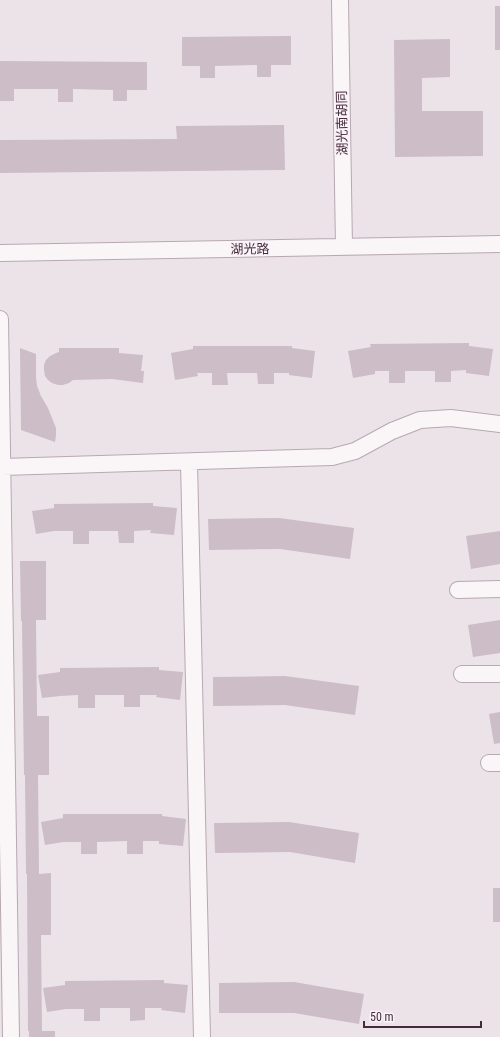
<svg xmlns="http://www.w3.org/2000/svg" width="500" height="1037" font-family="'Roboto Condensed','Noto Sans SC',sans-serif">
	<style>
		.building { fill: #ccbdc7 }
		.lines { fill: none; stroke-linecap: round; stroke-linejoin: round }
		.minor-casing { stroke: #b7a8b1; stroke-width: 18 }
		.minor { stroke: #faf6f8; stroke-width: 16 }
		.labels { text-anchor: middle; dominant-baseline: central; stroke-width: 3.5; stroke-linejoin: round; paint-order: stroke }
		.street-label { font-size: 13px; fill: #452a3b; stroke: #f9f3f7 }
	</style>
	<rect width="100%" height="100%" fill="#ece3e9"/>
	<path class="building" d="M495,6H500V50H495Z
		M291,36V65H271V77H257V65L215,66V78H200V66H182V37Z
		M450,39V77L422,78V111H483V156L395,157L394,40Z
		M0,61L147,62V90H127V101H113V90L73,89V102H58V89H14V101H0Z
		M284,125L285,170L0,173V140L177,139L176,126Z
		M469,343V346L493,349L489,376L466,373V370L451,371V382H435V371H405V383H389V371H375V374L353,378L348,351L371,347L370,344Z
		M193,346H292V348L315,351L312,378L289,375V373H274V384H258L257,373H227L228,385H212V373H197L198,376L175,380L171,353L193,349Z
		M20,348L36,354V377L37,386L41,396L48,408L56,428V435L55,442L21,430Z
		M59,348H119V353L143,355L141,371H144L143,383L112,379L73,380L69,383L63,385H58L52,383L48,380L45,376L44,370V365L46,360L50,356L56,353L59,352Z
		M153,503V506L177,508L174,535L150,533L151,530L134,531V543H119L118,531H89V544H73V531H54L36,534L32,511L54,508V504Z
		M279,518L354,528L350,559L280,549L209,550L208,519Z
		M500,531V564L471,569L466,536Z
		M20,561H46V620H36L37,716H49V775H38L39,874L51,873V935H41L42,1031H55V1037H29V1031H28L27,874H26L25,775H24L22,621H21Z
		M500,620V653L473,657L468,625Z
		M159,667V670L183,672L180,700L156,697L157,695H140V707H124V695H95V708H78V695L60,696L42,698L38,675L60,672V668Z
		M285,676L359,686L355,715L285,705L213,706V677Z
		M500,712V743L494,744L489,714Z
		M63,814H162V816L186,819L183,846L159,844V841H143V854H127V841L97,842V854H81V842H63L45,845L41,822L63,818Z
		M289,822L359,833L355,863L290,852L215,853L214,823Z
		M493,888H500V922H493Z
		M164,980V983L188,985L185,1013L161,1010L162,1008H145V1020L130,1021V1008H100V1021H84V1009H66L47,1012L43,988L65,985V981Z
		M294,982L364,994L359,1024L294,1013H219V983Z"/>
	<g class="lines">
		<g class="minor-casing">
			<path id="minor" d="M340,0L344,247
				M0,253L500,244
				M0,319L11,1037
				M189,462L202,1037
				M2,467L332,457L355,451L392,431L420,420L451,418L500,424
				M458,590L500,589
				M462,674H500
				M489,763H500"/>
		</g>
		<use href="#minor" class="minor"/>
	</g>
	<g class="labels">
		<g class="street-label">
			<text transform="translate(342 123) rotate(-91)">湖光南胡同</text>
			<text transform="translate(250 249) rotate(-1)">湖光路</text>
		</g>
	</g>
	<path d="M364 1021v6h117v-6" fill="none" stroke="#452a3b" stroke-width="2"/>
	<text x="370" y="1021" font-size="12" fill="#452a3b" stroke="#f9f3f7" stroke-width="3" paint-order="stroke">50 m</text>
</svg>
